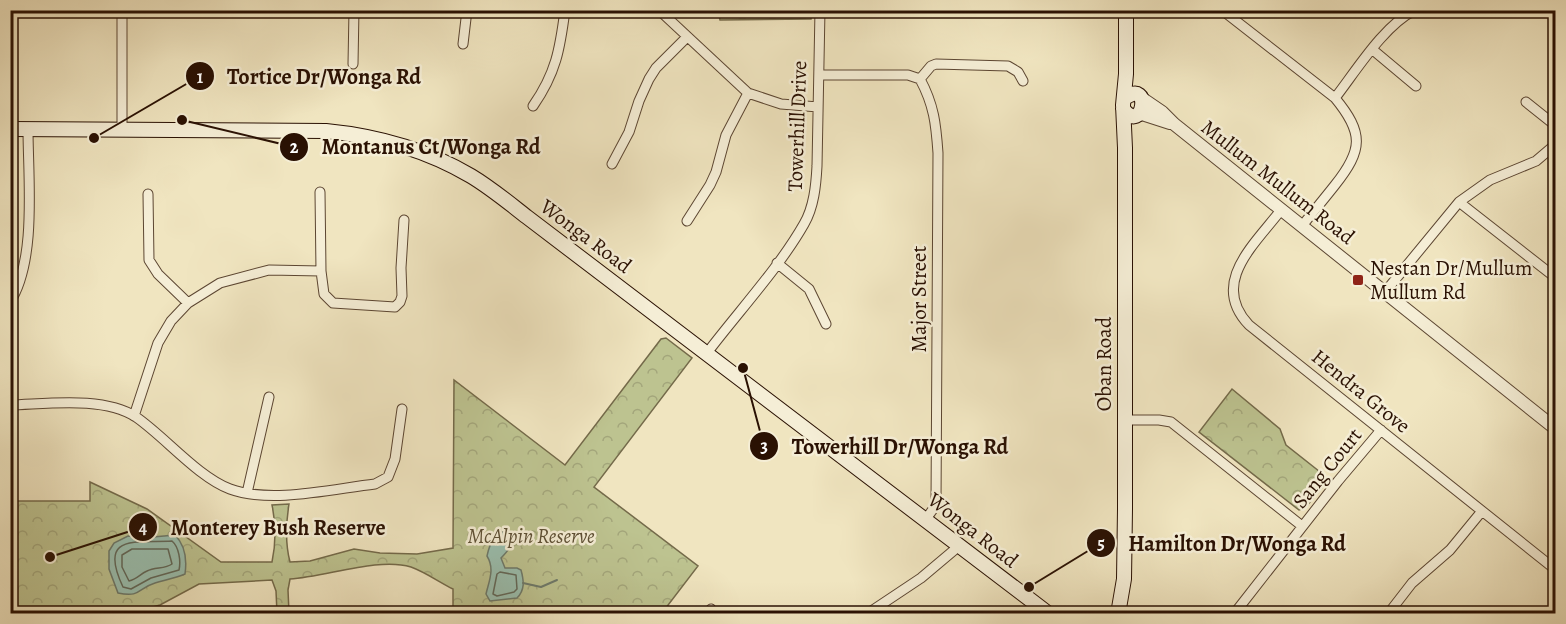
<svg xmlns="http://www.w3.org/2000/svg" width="1566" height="624" font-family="Alegreya,serif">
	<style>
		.park { fill: url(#park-crowns); stroke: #746a4a; stroke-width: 1.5 }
		.water { fill: #9abfaf; stroke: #6d796a; stroke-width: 1.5 }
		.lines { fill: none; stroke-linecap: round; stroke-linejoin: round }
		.shore { stroke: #626859; stroke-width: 1.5 }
		.stream { stroke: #6d796a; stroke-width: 2 }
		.minor-casing { stroke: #5c4632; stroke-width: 11 }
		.tertiary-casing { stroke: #5c4632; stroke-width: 14 }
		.secondary-casing { stroke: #2a1103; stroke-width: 16 }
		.minor { stroke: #f5eed6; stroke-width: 9 }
		.tertiary { stroke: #f5eed6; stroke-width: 12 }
		.secondary { stroke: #f5eed6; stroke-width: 14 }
		.poi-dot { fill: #8f2418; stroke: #f5eed6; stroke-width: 2 }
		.labels { text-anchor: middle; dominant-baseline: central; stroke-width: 5; stroke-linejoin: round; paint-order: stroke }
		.street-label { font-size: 21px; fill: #2a1103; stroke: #f5eed6 }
		.poi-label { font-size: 21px; fill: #2a1103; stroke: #f5eed6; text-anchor: start }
		.park-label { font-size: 21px; font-style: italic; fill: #5d4f34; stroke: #f5eed6 }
		.leader { fill: none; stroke: #2a1103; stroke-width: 2 }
		.callout-dot { fill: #2a1103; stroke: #f5eed6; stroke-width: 2 }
		.mark-label { font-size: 18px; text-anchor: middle; font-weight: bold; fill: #fff }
		.callout-label { font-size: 22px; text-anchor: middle; font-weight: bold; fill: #2a1103; stroke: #f5eed6; stroke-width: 5; stroke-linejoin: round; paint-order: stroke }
	</style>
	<defs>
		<pattern id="park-crowns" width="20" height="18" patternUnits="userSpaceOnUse" patternTransform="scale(1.5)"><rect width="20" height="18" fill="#bdc390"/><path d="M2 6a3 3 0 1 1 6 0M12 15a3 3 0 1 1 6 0" fill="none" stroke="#a3a67b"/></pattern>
	</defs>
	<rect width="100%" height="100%" fill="#f0e5c0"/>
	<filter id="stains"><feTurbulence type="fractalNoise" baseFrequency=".00333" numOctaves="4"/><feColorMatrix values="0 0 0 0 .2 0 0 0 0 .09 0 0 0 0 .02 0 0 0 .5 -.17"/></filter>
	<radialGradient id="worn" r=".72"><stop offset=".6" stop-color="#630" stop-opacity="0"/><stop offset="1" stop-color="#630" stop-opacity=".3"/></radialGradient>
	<path class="park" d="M718,11V10L811,11V19L720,20Z
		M666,338L692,358L594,487L698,566L662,613H453V589C439,582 425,572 411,567C378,557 326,577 290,579L288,590L289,613H277L276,591L272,580L199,584L160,605L131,613L11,614V501H90V482L147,509L221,562H272C276,543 276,524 272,505L289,504C286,523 285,543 290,562L310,561L354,549L380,553L417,554L453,548L454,380L565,465L661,339Z
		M1232,389L1280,429L1286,445L1329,479L1305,508L1299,510L1199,432Z"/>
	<path class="water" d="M508,530C515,543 510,549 501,558L505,568H517L521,570C524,581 525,590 517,598L490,601L486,594C489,581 495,569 487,556C490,542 494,534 508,530Z
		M175,535C185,545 187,560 185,574C175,578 165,580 155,583C138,588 141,598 118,593L109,569V551L114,543L128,536L153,537Z"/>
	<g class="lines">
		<path class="shore" d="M172,541C179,547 181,561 179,570L151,578L131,589L123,587C98,534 134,543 172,541Z
			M132,549H168L172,564C165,569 155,567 147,571C140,574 137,579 129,581L122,567V555Z
			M500,572L516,575L517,589L514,592L497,596L493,594L497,574Z"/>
		<path class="stream" d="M523,583L541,587L557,580"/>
		<g class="minor-casing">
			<path id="minor" d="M122,10V128
				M659,10L748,93L781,104L818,107
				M1222,10L1335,98C1364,133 1363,150 1335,185C1324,199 1313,212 1302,226
				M240,12L241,10
				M463,44L467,10
				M1373,50L1416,86
				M353,64L354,10
				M819,75H908L920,79
				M920,79C934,105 936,124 938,153L936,505L926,519
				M920,79L931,66L936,64L1008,66L1018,72L1023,81
				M1335,98C1356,71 1384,25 1415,10
				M1526,102L1556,126
				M533,106C556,73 560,49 565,10
				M612,164L629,132L639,101L649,79L656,68L687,37
				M320,192L321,271L324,294L333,303L395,307L400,302L402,296L401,268L404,220
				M148,194L149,260L158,274L188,303
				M1459,202L1556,278
				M1281,210C1255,244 1209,283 1249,325L1556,570
				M687,221L710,185L716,172L726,135L748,93
				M777,263L809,289L826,324
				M1385,292L1459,202L1490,180L1536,161L1556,144
				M10,302C37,260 28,178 28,129
				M707,353C738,312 779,268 804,224C814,207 816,185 817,166L820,10
				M10,405C48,404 103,396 136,417C165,437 198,477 230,489C271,504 332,489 375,484L388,477L395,459L402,409
				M134,416L158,343L171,321L188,303L220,283L269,270L321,271
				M1124,420H1159L1171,422L1302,526
				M247,493L269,397
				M710,614L711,609
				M867,614L921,578L959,546
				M1234,614L1338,481L1381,430
				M1388,614L1412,583L1450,550L1482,511"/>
		</g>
		<g class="tertiary-casing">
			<path id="tertiary" d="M1140,97L1162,112L1174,124L1556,429
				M1139,113L1170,123"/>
		</g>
		<g class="secondary-casing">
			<path id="secondary" d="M1123,109C1144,136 1152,78 1125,98
				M10,129L326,131C377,136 427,150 471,176C491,188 509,203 527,217L1049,614
				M1118,614L1124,579L1125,509V148L1123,105L1126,74V10"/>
		</g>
		<use href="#minor" class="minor"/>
		<use href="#tertiary" class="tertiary"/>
		<use href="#secondary" class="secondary"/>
	</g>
	<rect class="poi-dot" x="1352" y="274" width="12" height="12" rx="3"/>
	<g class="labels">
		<g class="street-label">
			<text transform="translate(797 126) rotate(-88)">Towerhill Drive</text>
			<text transform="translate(1278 182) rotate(38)">Mullum Mullum Road</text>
			<text transform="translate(586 236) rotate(37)">Wonga Road</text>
			<text transform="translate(919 299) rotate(-90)">Major Street</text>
			<text transform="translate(1104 364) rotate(-90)">Oban Road</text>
			<text transform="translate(1361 391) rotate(39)">Hendra Grove</text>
			<text transform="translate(1327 468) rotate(-51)">Sang Court</text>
			<text transform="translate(973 530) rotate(38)">Wonga Road</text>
		</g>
		<g class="poi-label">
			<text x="1370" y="268">Nestan Dr/Mullum<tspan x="1370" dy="24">Mullum Rd</tspan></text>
		</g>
		<g class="park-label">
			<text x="531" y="536">McAlpin Reserve</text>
		</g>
	</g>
	<path class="leader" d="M94 138L200 76M182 120L294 147M743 368L764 446M50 557L143 527M1029 587L1101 543"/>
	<g class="callout-dot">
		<circle cx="94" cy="138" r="6"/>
		<circle cx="182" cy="120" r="6"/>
		<circle cx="743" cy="368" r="6"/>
		<circle cx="50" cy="557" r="6"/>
		<circle cx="1029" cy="587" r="6"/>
		<circle cx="200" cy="76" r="15"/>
		<circle cx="294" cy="147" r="15"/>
		<circle cx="764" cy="446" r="15"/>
		<circle cx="143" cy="527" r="15"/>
		<circle cx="1101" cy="543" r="15"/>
	</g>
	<g class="mark-label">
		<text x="200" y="83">1</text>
		<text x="294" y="153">2</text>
		<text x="764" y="452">3</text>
		<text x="143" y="533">4</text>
		<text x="1101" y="549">5</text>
	</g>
	<g class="callout-label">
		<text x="324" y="84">Tortice Dr/Wonga Rd</text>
		<text x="431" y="154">Montanus Ct/Wonga Rd</text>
		<text x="900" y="454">Towerhill Dr/Wonga Rd</text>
		<text x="278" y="535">Monterey Bush Reserve</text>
		<text x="1237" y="551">Hamilton Dr/Wonga Rd</text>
	</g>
	<rect width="1566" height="624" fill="none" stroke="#f0e5c0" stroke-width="36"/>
	<rect x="12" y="12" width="1542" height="600" fill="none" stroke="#2a1103" stroke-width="3"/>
	<rect x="18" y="18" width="1530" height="588" fill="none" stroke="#2a1103" stroke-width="1.5"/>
	<rect width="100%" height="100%" filter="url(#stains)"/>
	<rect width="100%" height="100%" fill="url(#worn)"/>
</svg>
